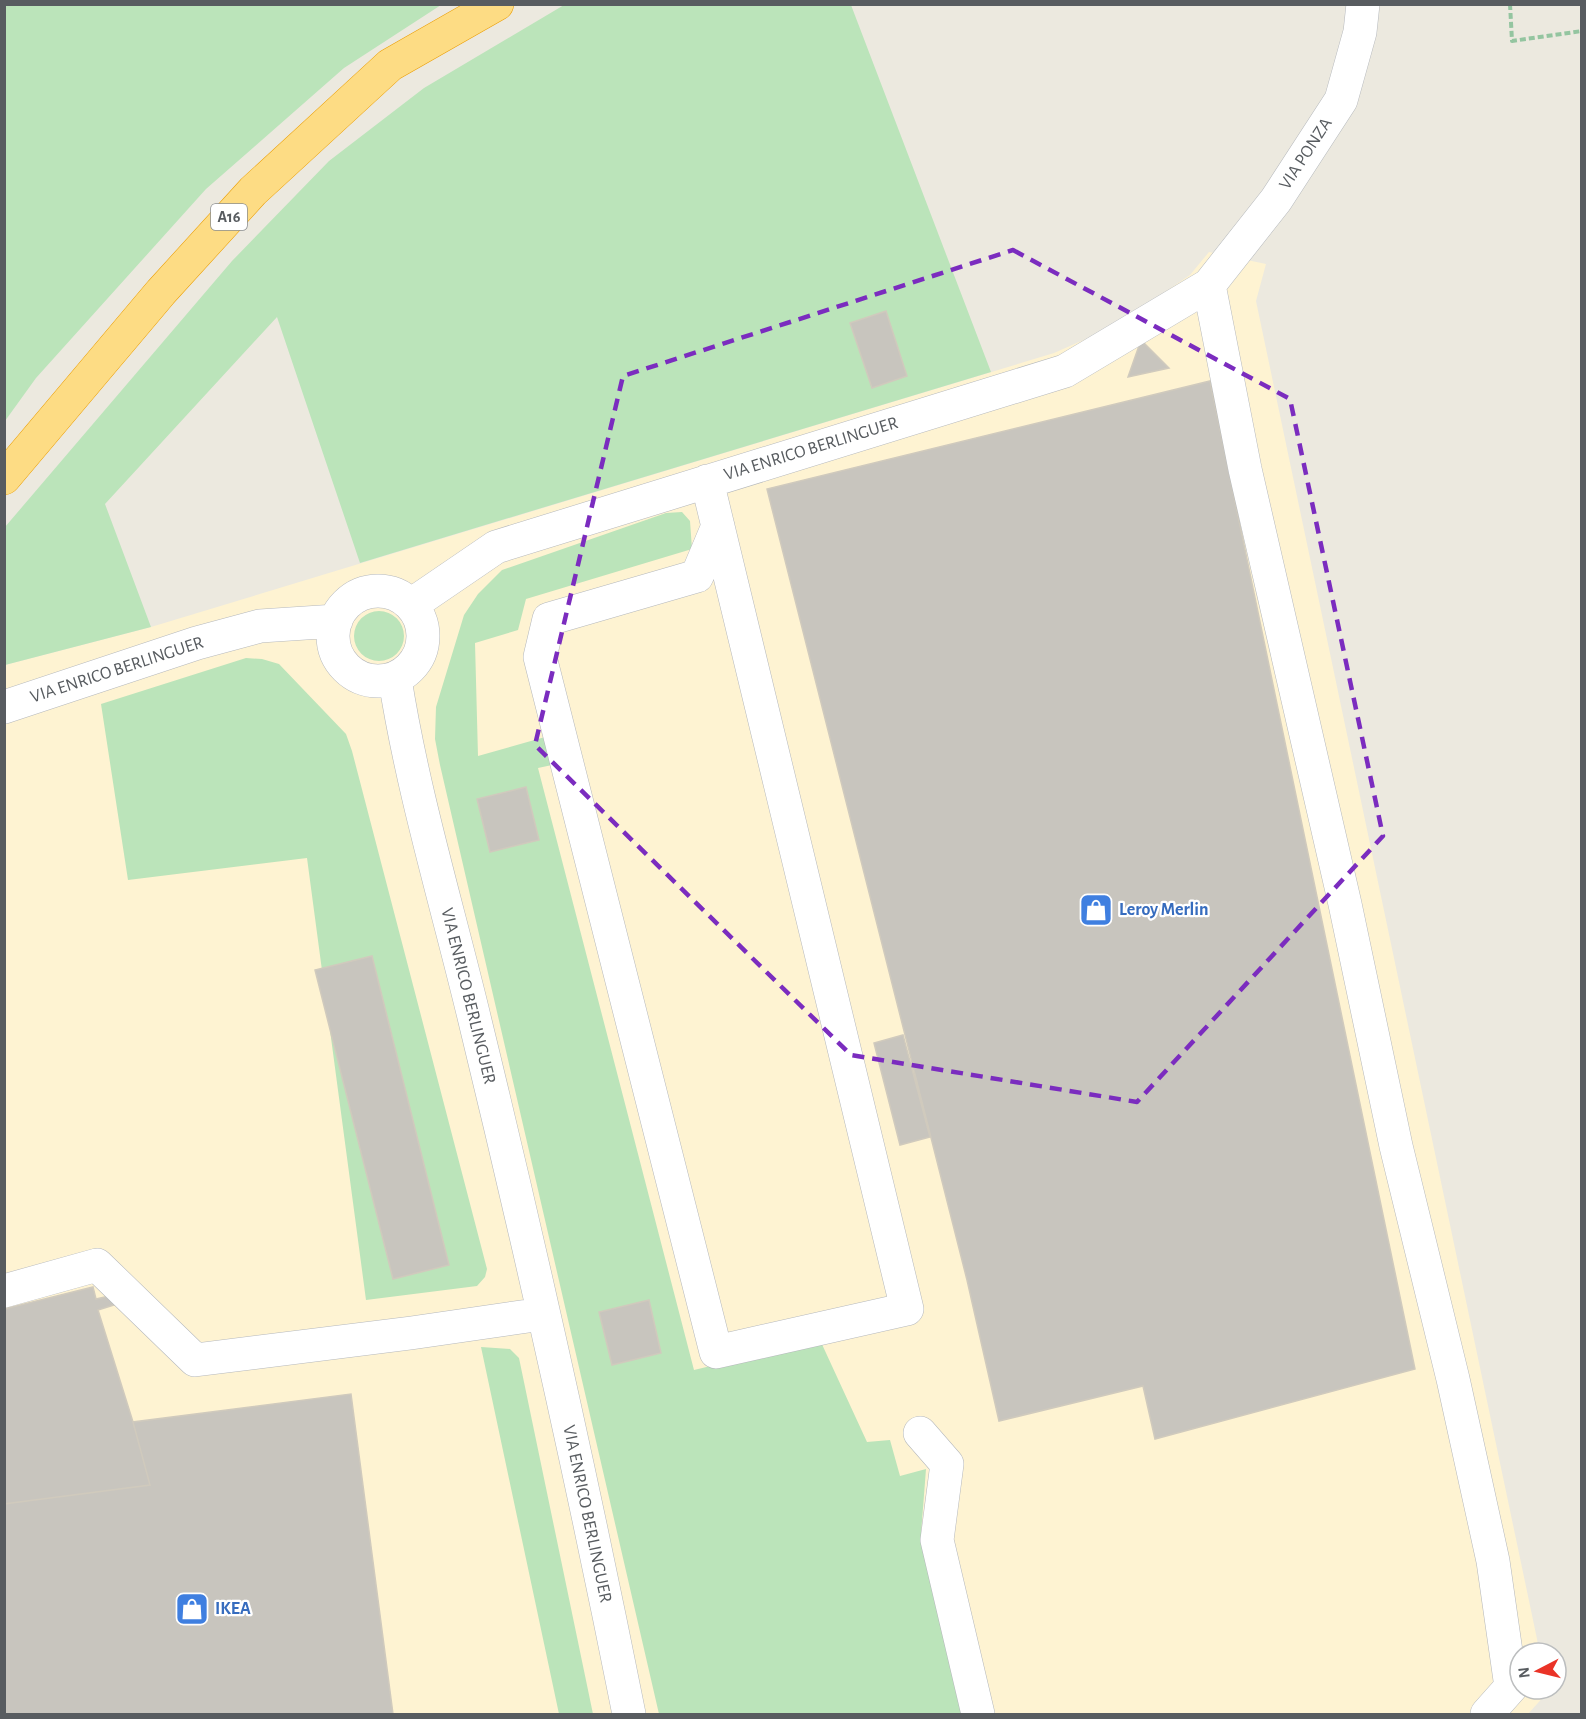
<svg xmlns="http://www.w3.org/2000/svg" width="1586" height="1719" font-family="'Alegreya Sans',sans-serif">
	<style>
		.commercial { fill: #fef3d2 }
		.green { fill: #bbe4ba }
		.building { fill: #c8c5be; stroke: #d0cabd; stroke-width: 1.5 }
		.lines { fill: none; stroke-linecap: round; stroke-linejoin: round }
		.minor-casing { stroke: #b5b8bc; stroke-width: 34 }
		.highway-casing { stroke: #eb9d00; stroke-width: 34 }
		.path { stroke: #94c5a0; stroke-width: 4; stroke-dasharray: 6 3; stroke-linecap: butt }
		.minor { stroke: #fff; stroke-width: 33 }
		.highway { stroke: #fddc84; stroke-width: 33 }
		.marked { fill: none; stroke: #7b2cbf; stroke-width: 4.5; stroke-dasharray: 12 8; stroke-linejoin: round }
		.labels { text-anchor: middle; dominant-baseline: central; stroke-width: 4.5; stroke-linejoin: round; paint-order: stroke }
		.shield { fill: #fff; stroke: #8a8d90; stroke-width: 1.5 }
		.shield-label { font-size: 16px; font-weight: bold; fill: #585c60 }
		.street-label { font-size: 18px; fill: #585c60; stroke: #fff }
		.shop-label { font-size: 18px; font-weight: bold; fill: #366cbe; stroke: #fff; text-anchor: start }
	</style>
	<rect width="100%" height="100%" fill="#ece9df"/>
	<path class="commercial" d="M1209,252L1266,264L1256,301L1537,1639L1539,1653H1520V1689H1545L1546,1694L1528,1714H5V665L151,627L1054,353L1113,327L1190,275Z"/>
	<path class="green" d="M4,5L5,4L441,5L344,68L206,189L36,378L5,421Z
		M564,5H851L991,372L360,563L277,317L105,504L151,627L5,665V527L232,261L329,161L424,88Z
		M682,512L690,521L692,549L526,599L518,630L475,643L478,756L545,737L552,765L538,768L694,1370L820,1340L867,1442L890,1440L900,1476L926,1469L921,1534L965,1714H659L440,765L435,739L436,707L464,615L478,594L502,570L666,513Z
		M354 636a25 25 0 1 1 50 0a25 25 0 1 1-50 0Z
		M246,658L262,659L279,664L346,734L352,751L487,1269L485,1277L477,1286L366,1300L307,858L128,880L101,704Z
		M481,1347L510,1349L519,1358L593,1714H559Z"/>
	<path class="building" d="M886,311L907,376L872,388L850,323Z
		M1141,340L1169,368L1128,377Z
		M1210,381L1415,1369L1155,1439L1143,1386L999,1421L967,1280L767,489Z
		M526,787L539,840L490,852L477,799Z
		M372,956L449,1265L393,1279L315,970Z
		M903,1035L930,1137L900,1145L874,1043Z
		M93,1287L96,1299L113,1295L117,1304L98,1310L133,1422L150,1485L4,1504V1309Z
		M649,1300L661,1353L612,1365L599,1312Z
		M351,1394L393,1714H4V1504L150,1485L133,1422Z"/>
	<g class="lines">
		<g class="minor-casing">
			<path id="minor" d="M1209,285L1245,469L1345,904L1396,1146L1453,1379L1493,1561L1511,1687L1487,1714
				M707,481L907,1309L716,1352L540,657L549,619L697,576L718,526
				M333 636a45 45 0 1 1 90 0a45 45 0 1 1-90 0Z
				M411,605L496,547L1065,371L1209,285L1276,200L1341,100L1360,32L1363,4
				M395,679C413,794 448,908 475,1021C531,1251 583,1483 629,1714
				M4,707L197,643L260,626L336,621
				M4,1291L97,1265L195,1360L411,1333L542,1314
				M920,1433L947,1464L937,1540L978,1714"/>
		</g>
		<g class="highway-casing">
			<path id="highway" d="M4,478L161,292L253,191L390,65L497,4"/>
		</g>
		<path class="path" d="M1510,4L1512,41L1582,31"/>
		<use href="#minor" class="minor"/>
		<use href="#highway" class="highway"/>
	</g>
	<path class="marked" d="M1013,250L1290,399L1383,836L1137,1102L851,1055L535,745L623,376Z"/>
	<defs>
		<g id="shop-square" transform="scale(1.725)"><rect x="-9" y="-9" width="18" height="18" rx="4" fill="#3f7fe0" stroke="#fff"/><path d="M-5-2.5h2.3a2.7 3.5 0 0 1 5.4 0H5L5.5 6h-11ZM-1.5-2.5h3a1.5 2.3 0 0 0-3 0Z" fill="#fff"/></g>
	</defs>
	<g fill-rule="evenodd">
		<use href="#shop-square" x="1096" y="910"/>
		<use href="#shop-square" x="192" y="1609"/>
	</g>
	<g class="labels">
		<rect class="shield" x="211" y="204" width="36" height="26" rx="4.5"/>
		<g class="shield-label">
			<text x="229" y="217">A16</text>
		</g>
		<g class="street-label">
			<text transform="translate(1306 154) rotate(-57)">VIA PONZA</text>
			<text transform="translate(811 449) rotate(-17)">VIA ENRICO BERLINGUER</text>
			<text transform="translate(117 670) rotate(-18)">VIA ENRICO BERLINGUER</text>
			<text transform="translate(468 996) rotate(76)">VIA ENRICO BERLINGUER</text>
			<text transform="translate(587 1514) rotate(78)">VIA ENRICO BERLINGUER</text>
		</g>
		<g class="shop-label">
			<text x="1119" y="910">Leroy Merlin</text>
			<text x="215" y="1609">IKEA</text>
		</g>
	</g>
	<rect width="1586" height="1719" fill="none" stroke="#585c60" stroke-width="12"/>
	<g transform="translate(1538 1671) rotate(263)"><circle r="28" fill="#ffffff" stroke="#bcbebf" stroke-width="1.5"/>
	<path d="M0-4.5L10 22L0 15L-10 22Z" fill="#ea3327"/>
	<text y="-9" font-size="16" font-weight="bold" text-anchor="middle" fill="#585c60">N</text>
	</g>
</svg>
